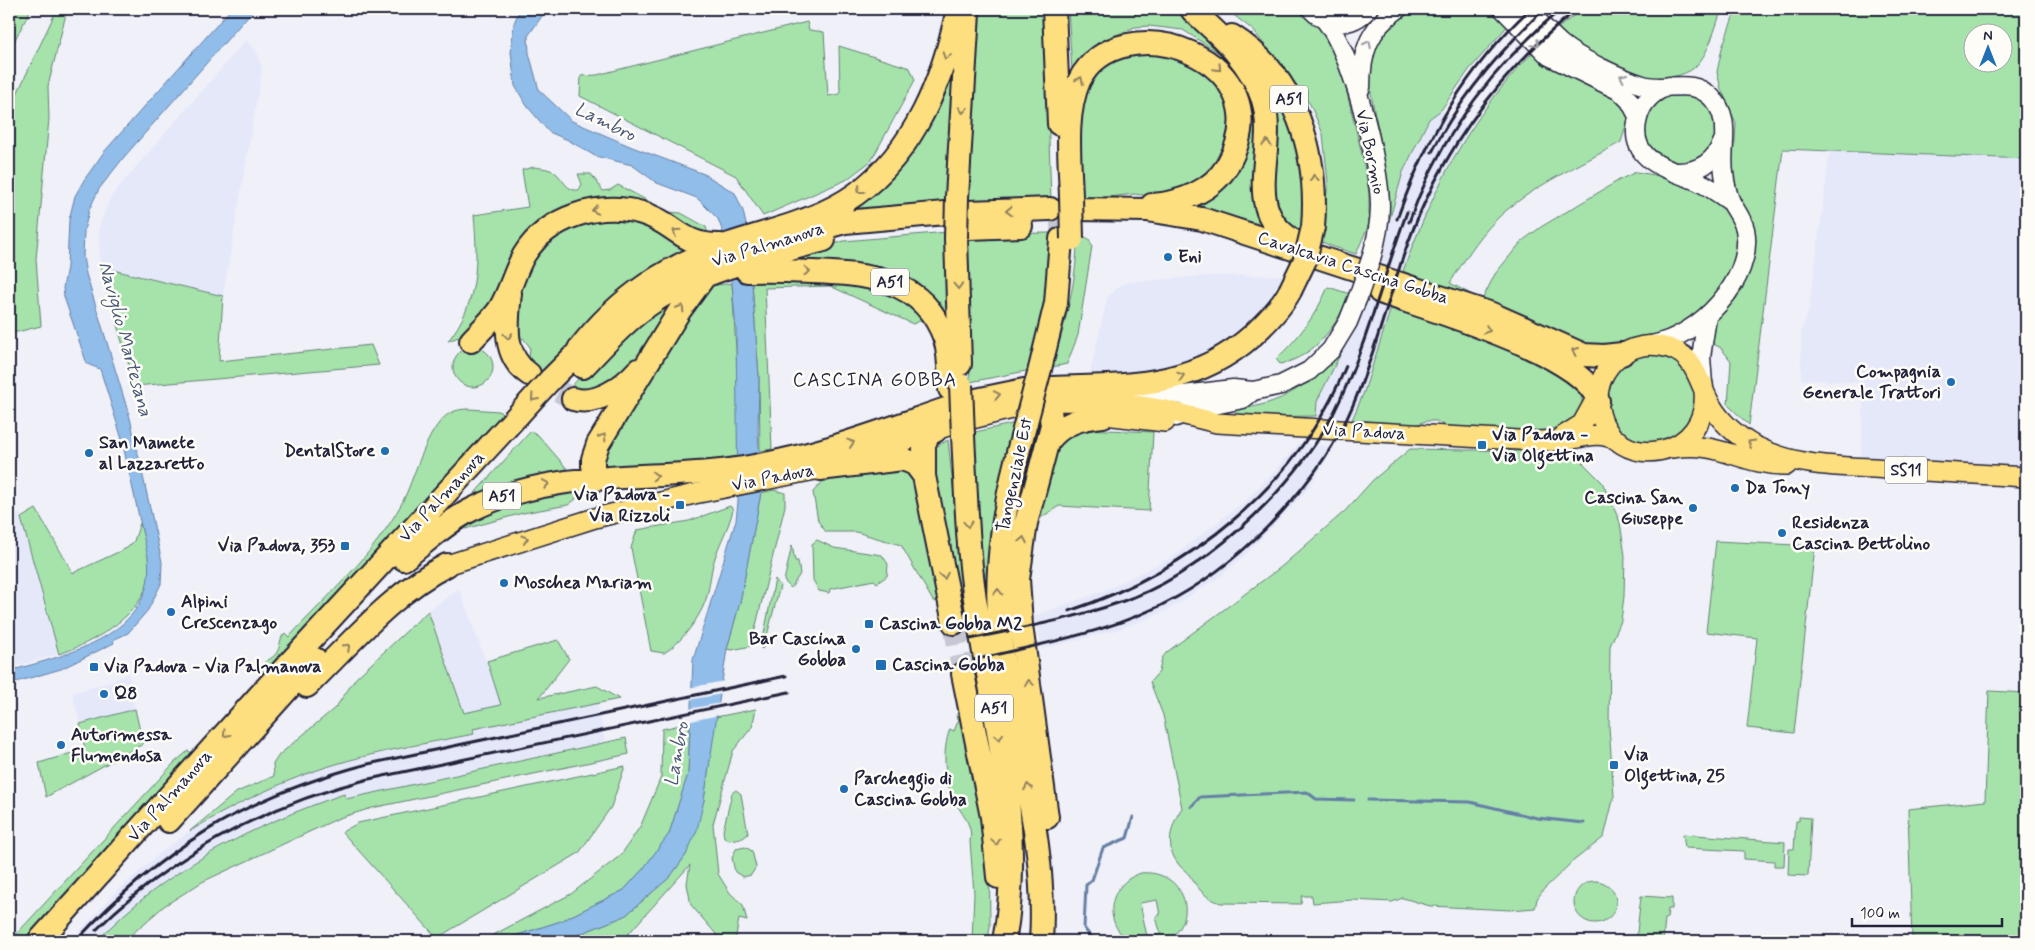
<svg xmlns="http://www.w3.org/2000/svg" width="2035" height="950" font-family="Mynerve,sans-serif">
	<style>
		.built { fill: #e5e8f9 }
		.green { fill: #a5e3ab; stroke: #648273; fill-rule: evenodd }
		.water { fill: #91bdea; stroke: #657fa4 }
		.pier { fill: #eff0f8 }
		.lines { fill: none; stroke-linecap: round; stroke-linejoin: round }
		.stream { stroke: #657fa4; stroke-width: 3 }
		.highway-tunnel { stroke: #c6c7d2; stroke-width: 22; stroke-dasharray: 22 11; stroke-linecap: butt }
		.secondary-casing { stroke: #22223b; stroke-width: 21 }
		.primary-casing { stroke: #22223b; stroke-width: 22 }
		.highway-casing { stroke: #22223b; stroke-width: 26 }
		.secondary { stroke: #fdfcf7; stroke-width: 18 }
		.primary { stroke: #fddf80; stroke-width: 19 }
		.highway { stroke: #fddf80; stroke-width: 22 }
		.rail { stroke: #22223b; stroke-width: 3 }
		.secondary-bridge-casing { stroke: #22223b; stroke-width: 21; stroke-linecap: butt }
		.highway-bridge-casing { stroke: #22223b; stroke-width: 26; stroke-linecap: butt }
		.secondary-bridge { stroke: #fdfcf7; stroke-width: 18 }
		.highway-bridge { stroke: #fddf80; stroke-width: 22 }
		.oneway { stroke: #9a9aa2 }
		.oneway2 { stroke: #90805e }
		.poi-dot { fill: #1f6fb2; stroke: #fdfcf7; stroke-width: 2 }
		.labels { text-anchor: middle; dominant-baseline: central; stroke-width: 5; stroke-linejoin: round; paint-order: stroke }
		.shield { fill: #fdfcf7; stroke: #646373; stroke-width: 1 }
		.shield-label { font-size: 16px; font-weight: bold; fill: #22223b }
		.street-label { font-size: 18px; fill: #22223b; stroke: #fdfcf7 }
		.poi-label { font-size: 18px; font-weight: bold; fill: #22223b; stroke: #fdfcf7; text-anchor: start }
		.water-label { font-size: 19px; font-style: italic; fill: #495878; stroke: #fdfcf7 }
		.neighbourhood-label { font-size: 19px; letter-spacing: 1px; fill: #22223b; stroke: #fdfcf7 }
	</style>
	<rect width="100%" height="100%" fill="#eff0f8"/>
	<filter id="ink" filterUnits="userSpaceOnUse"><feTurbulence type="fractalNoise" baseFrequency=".02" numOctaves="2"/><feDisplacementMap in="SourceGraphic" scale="10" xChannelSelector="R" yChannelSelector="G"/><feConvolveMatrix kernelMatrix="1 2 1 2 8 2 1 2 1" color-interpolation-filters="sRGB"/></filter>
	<g filter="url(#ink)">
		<path class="built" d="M246,40L257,52L262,69L223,296L100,267L99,227L111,196Z
			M1441,110L1471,127L1435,191L1403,271L1378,262L1403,172L1429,119Z
			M1830,151L2026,159V477L1861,460L1864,383L1801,379V331L1809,310Z
			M1290,275L1246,332L1224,347L1171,370L1089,378L1107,298L1121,285L1128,282L1208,276Z
			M1366,299L1391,308L1364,392L1352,420L1316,416L1317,401Z
			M1299,443L1335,447L1306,491L1247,553L1222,575L1173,607L1144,620L1113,631L1042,649L1034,616L1106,590L1174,556L1245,501L1277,469Z
			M20,514L59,654L9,668V515Z
			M459,589L502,705L464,714L428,611Z
			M128,674L135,709L80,724L72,693L111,682Z
			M597,703L605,742L345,799L344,794L309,806L229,841L192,863L157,887L97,941H71L118,890L164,850L190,831L267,790L307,774L349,761L474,734L473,729Z"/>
		<path class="green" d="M9,9H31L9,51Z
			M57,9H65V18L48,86L49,119L36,259L41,326L9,334V111Z
			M979,9H1045L1051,202L969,205L967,181Z
			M1068,9H1171L1229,50L1257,98L1265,226L1189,203L1225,180L1243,91L1235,73L1219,53L1183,30L1149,26L1135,27L1107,39L1087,52L1072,70Z
			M1226,9H1297L1309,21L1328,33L1335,43L1363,159L1369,193V224L1356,254L1328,245L1321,241L1328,183L1323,134L1310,104L1253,30Z
			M1416,9H1494L1511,22L1469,70L1441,110L1429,119L1403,172L1386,232C1387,207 1387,181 1383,156C1374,92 1346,51 1416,9Z
			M1582,9H1722C1715,27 1709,55 1694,68C1684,76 1662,80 1649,78C1627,73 1575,45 1557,29Z
			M1736,9H2026V159L1783,149L1749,425L1728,405L1731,361L1721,348L1710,342L1715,323L1726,307L1736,299L1745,282L1754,250L1728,167L1735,142L1736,123L1721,89L1717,72L1722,48ZM1972,32H2002V62H1972Z
			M807,22L809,30L824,32L828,96L840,94L839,46L910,68L915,80L871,161L846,180L763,216L736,176L580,96L581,76L597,75Z
			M1156,42L1229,91V149L1195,187L1150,196L1134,194L1075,201L1076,115L1092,68Z
			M1535,50L1618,97L1629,116L1621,142C1581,165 1527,188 1495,221C1477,239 1464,261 1450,283L1482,300L1495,274L1522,241L1541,227L1621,179L1636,172L1680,179L1702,187L1732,213L1739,237L1735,262L1710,304L1686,323L1662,336L1627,341L1609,350H1600L1403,271C1436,183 1469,118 1535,50Z
			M955,55L947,205L848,212Z
			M1253,62L1280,97L1305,176L1303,236L1276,214Z
			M1644 130a36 36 0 1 1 72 0a36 36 0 1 1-72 0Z
			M534,167C539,168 546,168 550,170C563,174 564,192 579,190L582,184L578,174H591L603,191L610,190L618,185L669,212L681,213L706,227L710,241L665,217L574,211L467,334L448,341C479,302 478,262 474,215L528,207L522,170Z
			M612,213L680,240L690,254L590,321L540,374L529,359L530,347L523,338L512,345L517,284L553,233Z
			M948,232L951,336L927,298L771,265L844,241Z
			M1051,233L1050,290L1031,370L970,382L965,238L972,234Z
			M1077,233L1089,239L1092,246L1078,335L1067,364L1052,367C1065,322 1078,280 1077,233Z
			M100,267L223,296L219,361L371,345L379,365L135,386Z
			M775,281L855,282L891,290L926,318L913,324L830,286L765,288L772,449L760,451L759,376L752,282Z
			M732,283L738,384V463L604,467V446L701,296L710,286Z
			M1328,287L1350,294C1337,325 1315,357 1280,364L1276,359C1299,338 1316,315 1328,287Z
			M685,291L644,357L611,388L568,390L618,336Z
			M1391,308C1422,318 1453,328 1485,338C1505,345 1526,351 1545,361C1556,368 1582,389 1582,401C1583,447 1473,429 1446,427L1437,421H1426L1415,425L1352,420L1364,392Z
			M1351,333L1317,401L1316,416L1236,417L1235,410C1296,402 1314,378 1351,333Z
			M453 367a20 20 0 1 1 40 0a20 20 0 1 1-40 0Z
			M1606 399a45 45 0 1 1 90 0a45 45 0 1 1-90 0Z
			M469,409L499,411L506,418L264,674L260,670C263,659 272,661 277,652C281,646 279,638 285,633L289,637C328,595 374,555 402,503C414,480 427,426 450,413C456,410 462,409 469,409Z
			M1016,423L997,491L991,523L986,622L982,623L971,433Z
			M1083,429L1153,432L1149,511L1059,506L1039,519L1052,449L1057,439Z
			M531,431L538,435L569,471L464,505Z
			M948,440L968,625L961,627L929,471L932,449Z
			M1410,449L1524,451L1577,457L1602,482L1620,522L1625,556L1624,596L1621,621L1610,646L1609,727L1614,796L1604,837L1572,862L1543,890L1537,899L1535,908L1510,910L1430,906L1403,898L1392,902L1352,900L1313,903L1312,896H1302L1301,904L1221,903C1205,898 1199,890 1190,876C1187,871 1180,868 1177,862C1165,846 1171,824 1182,808L1163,715L1150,682L1159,672L1162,658L1167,652L1281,567L1345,511L1373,480Z
			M901,465L915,472L940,602L933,601L901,545L856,532H826L818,521L813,492L825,479Z
			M576,487V499L568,505L523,513L465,529L460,525L469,516Z
			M774,490L785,493V506L751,646L732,650L727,649L740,602L761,493Z
			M730,506L733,510C728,530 719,543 714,561C710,574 710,589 705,602C698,620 681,643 664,653L651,651L631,548L637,530L689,521Z
			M36,509L73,573L127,548L134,541L140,523C145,542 153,564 147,584C138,618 90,644 59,654L21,518Z
			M817,540L834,548L882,555L888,564L887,576L877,583L874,580L830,589L829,593L819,591L813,580L812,544Z
			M1716,541L1815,546L1794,733L1747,728L1757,638L1706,632Z
			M792,545L795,561H798L800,574L791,588L784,581Z
			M775,579L780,586L764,647L761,649Z
			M428,611L464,713L501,705L487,661L558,640L569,659L539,698L597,686L619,699L473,729L474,734C418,745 360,754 306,774C266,789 227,809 190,831L237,792L274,776L273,764L279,755L336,707L356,678Z
			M1989,691L2026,693V941H1912L1908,809L1985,801Z
			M135,709L143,744L46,797L39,763L85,749L80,724Z
			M756,709L752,727L733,751L713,824L718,874L730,893L743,905L747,921L739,919L735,941H722L691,905L687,884L690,865L622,941H562L625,916L670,877L686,855L704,800L716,717Z
			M958,712L965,718L989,833L990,926L988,941H972L974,894L970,841C974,824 960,813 953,798C944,777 942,750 950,729L954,731L959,719L956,717Z
			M690,723L688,774L669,834L643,869L624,890L561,921L499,941H482L571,894L621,855L641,825L661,777L662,729Z
			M626,738L629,754L372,808L339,818L202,882L164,906L124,941H97C165,869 251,826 344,794L346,799Z
			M188,751L197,755L26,941H10L174,763Z
			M625,766L611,807L579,853L437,938L342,832L358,823Z
			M736,790L741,794L748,834L743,838L729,840L724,837L723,831L732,793Z
			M1799,817L1811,818L1808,876L1788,875L1789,849H1794L1796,821H1799Z
			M1683,834L1785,842L1784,866H1774V861L1744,859V851L1685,848Z
			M745,847L752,851L756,867L751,875L743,877L735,872L732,858L736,849Z
			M1141,873C1183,869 1202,918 1167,941L1154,940L1153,936L1161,934L1156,918V916L1160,915L1157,900L1140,903L1148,941H1129C1101,921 1109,883 1141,873Z
			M1574 902a21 21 0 1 1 42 0a21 21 0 1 1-42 0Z
			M1641,896L1672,898V909H1668L1667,918L1665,919L1663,941H1636Z
			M1226,938L1366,940V941H1226Z"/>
		<path class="water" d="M231,9H254L124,157L99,189L89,210L84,231L83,257L86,274L130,418L162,562L161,584L148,610L128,633L113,640L114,643L61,669L9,684V671C67,655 157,635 148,557L121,436L100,369L87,364L64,297L63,288L67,267L69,220L75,196L84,180L104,152Z
			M520,9H547L528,36L529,53L539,90L572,121L632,147L704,174L735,193L743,211L748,233L759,376L758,429L761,493L740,602L727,649L704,800L697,830L686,855L670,877L625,916L562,941H499L561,921L624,890L643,869L669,834L688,774L693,660L736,520L738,502L736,330L732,283L724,235L718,219L697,198L657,183L632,165L595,156L568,140L549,132L527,106L515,86L511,52L514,23Z"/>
		<path class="pier" d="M724,681L722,694L688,700V688Z
			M721,703L719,715L687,722L688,709Z"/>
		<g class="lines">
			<path class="stream" d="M1368,800L1470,802L1537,818L1584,823
				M1191,807L1200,797L1307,792L1316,799L1354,800
				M1094,941L1084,928L1086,885L1092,880L1103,848L1127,838L1133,817"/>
			<path class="highway-tunnel" d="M1050,225L1077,224
				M530,375L573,399
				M954,623L963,674"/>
			<g class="secondary-casing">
				<path id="secondary" d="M1311,9C1327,27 1352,27 1368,9
					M1503,9L1549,56L1620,91L1630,101L1638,116
					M1527,9C1538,21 1549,34 1561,44C1578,58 1622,79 1643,85C1667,92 1691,77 1711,97C1733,118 1720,147 1724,173C1725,182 1727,193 1731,202C1736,211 1742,218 1745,229C1755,280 1698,337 1651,345
					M1325,20C1352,53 1380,164 1380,206C1380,225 1376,242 1371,259
					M1669,86C1654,91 1642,102 1638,118C1626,162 1670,169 1699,182C1710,187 1721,195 1731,202
					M1361,88C1361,54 1368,29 1398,9
					M1675,172C1698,173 1715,162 1723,141
					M1703,384L1701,357L1707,317
					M1118,401L1162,394L1184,395L1233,389L1253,391L1281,385L1309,371L1331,350L1348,322L1358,297
					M1176,417L1190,410L1243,399L1253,391"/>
			</g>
			<g class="primary-casing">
				<path id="primary" d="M1703,384C1717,459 1611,478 1599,408C1592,373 1624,340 1660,346C1697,352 1696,379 1711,405C1721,422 1737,436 1755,446C1797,468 1844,466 1891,469C1936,472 1981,474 2026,477
					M1049,404L1062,401L1116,402L1165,410L1217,423L1536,441C1546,440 1558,442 1568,440C1588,436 1599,431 1619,441
					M1088,413L1165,422
					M972,419L1019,407
					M1563,436L1582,424L1598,395
					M1673,448C1720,440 1743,466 1787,465
					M447,565L595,518L694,494L820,469L948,426"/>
			</g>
			<g class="highway-casing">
				<path id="highway" d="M1054,9L1059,124
					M1193,11C1221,36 1251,62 1263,100C1279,153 1237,212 1299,244
					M1232,36C1296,76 1319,154 1313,227
					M957,197L968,12
					M1071,197C1070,160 1064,116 1079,81C1119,0 1289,59 1227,166C1212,191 1181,203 1152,205
					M1076,209L1147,210L1202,219L1492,314L1584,355L1604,356L1622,354
					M968,212L1050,209
					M969,228L1021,226
					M801,234L845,222L945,213
					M956,238L960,364
					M747,271C768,270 790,271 812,272C867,274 924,278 945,339C950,355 949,373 950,389
					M1380,292C1427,309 1584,353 1598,401
					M510,293C507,322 502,356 529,374
					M471,341C480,331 491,321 499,310C510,293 514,272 524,255C548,216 600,201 642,213C676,223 680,246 721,245
					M579,349C620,296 667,266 730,244C772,230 820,220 856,194C916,150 943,79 958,9
					M583,367C605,344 626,320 653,302C697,272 771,254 824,240
					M1040,369L1056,303L1061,239
					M550,380L590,340
					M1047,388C1124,385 1191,390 1253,335C1267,322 1281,308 1290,291
					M573,399C597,406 623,387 638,370
					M971,401L1024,390
					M1026,422C1006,494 992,567 1001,642C1013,742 1048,839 1041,941
					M935,431L929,434L924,444V476L954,623
					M963,436C966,490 967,545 975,599C992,712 1026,826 1004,941
					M1047,443C1061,423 1081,418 1103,416
					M593,466V459L598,444L680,310L704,277
					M820,469L903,459L915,464L924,476
					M404,559C426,542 447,522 471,510C556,467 652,482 743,468C817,456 876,433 946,409
					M963,674L992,817L998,877
					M307,686C350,644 393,592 447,565
					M1047,817L1021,625L1018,579L1026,523L1052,425L1049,404
					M169,821L315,659
					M39,941L258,697L518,415"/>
			</g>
			<use href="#secondary" class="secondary"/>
			<use href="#primary" class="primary"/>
			<use href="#highway" class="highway"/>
			<path class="rail" d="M1432,152C1460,97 1500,51 1544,9
				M1397,219C1427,136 1465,70 1530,9
				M1409,222C1439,138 1493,66 1561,9
				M1069,611C1190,571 1298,486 1346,366
				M970,639C1025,627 1081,618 1134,597C1212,567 1306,477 1340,400C1368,340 1384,274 1407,212
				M974,660C1043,643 1115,632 1177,597C1247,558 1322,479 1353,405C1381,340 1394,269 1424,204C1459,127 1511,63 1577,9
				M96,930C173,854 265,805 369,779L789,692
				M76,941C161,848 246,796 368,764L786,676"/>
			<g class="secondary-bridge-casing">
				<path id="secondary-bridge" d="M1358,297L1371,259"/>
			</g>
			<g class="highway-bridge-casing">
				<path id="highway-bridge" d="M1071,197L1072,239
					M956,238L957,197
					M1290,291L1305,260L1313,227
					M961,385L963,436
					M518,415L550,380
					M1026,422L1040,369"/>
			</g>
			<use href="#secondary-bridge" class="secondary-bridge"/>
			<use href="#highway-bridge" class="highway-bridge"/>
		</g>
		<defs><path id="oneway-chevron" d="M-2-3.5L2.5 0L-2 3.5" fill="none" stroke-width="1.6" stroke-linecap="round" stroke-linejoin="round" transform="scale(1.25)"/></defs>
		<g class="oneway">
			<use href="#oneway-chevron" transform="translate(1368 44) rotate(-63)"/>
			<use href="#oneway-chevron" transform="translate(1536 44) rotate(46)"/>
			<use href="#oneway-chevron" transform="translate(1623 77) rotate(-155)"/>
		</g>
		<g class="oneway2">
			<use href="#oneway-chevron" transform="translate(946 56) rotate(108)"/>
			<use href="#oneway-chevron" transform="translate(1218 68) rotate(47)"/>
			<use href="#oneway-chevron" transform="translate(1080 80) rotate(-65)"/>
			<use href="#oneway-chevron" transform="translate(963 110) rotate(94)"/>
			<use href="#oneway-chevron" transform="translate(1267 143) rotate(-87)"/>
			<use href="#oneway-chevron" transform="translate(1314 178) rotate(-96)"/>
			<use href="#oneway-chevron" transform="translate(860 190) rotate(142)"/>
			<use href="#oneway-chevron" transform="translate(595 210) rotate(170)"/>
			<use href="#oneway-chevron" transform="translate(1009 211) rotate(178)"/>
			<use href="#oneway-chevron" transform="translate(676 232) rotate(-145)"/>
			<use href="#oneway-chevron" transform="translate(807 271) rotate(2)"/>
			<use href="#oneway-chevron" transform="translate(958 286) rotate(88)"/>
			<use href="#oneway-chevron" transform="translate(681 308) rotate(-58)"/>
			<use href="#oneway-chevron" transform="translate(1487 330) rotate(20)"/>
			<use href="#oneway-chevron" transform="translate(508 336) rotate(85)"/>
			<use href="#oneway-chevron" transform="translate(1575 351) rotate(-156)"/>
			<use href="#oneway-chevron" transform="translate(1181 376) rotate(-18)"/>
			<use href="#oneway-chevron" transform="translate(997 395) rotate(-11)"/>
			<use href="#oneway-chevron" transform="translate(534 398) rotate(132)"/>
			<use href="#oneway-chevron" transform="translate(603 437) rotate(-58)"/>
			<use href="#oneway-chevron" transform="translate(851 443) rotate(-18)"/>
			<use href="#oneway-chevron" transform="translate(1751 443) rotate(-150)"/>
			<use href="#oneway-chevron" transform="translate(655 476) rotate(-2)"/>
			<use href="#oneway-chevron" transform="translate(546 484) rotate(-10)"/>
			<use href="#oneway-chevron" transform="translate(968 524) rotate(86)"/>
			<use href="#oneway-chevron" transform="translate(525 539) rotate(-17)"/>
			<use href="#oneway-chevron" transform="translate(1023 540) rotate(-80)"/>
			<use href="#oneway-chevron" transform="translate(944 576) rotate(79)"/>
			<use href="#oneway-chevron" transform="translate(998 592) rotate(-90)"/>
			<use href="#oneway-chevron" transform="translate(347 647) rotate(-44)"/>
			<use href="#oneway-chevron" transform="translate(1029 683) rotate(-98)"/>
			<use href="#oneway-chevron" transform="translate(226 734) rotate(132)"/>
			<use href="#oneway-chevron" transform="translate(999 737) rotate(81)"/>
			<use href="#oneway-chevron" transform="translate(1028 787) rotate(-100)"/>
			<use href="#oneway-chevron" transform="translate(996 842) rotate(82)"/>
		</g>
	</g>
	<g class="poi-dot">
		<circle cx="1168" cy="257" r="5"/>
		<circle cx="1951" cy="382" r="5"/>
		<rect x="1477" y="440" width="10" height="10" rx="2.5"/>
		<circle cx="385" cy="451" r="5"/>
		<circle cx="89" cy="453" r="5"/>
		<circle cx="1735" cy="488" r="5"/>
		<rect x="675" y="500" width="10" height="10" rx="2.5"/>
		<circle cx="1693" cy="508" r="5"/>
		<circle cx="1782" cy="533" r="5"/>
		<rect x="340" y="541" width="10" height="10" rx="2.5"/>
		<circle cx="504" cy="583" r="5"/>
		<circle cx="171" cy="612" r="5"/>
		<rect x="864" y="619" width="10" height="10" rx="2.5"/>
		<circle cx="856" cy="649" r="5"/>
		<rect x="875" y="659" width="12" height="12" rx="2.5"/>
		<rect x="89" y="662" width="10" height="10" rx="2.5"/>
		<circle cx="104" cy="694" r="5"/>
		<circle cx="61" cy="745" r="5"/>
		<rect x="1609" y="760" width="10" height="10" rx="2.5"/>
		<circle cx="844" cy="789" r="5"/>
	</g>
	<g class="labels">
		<g class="shield">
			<rect x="1270" y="85.5" width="38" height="27" rx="4"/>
			<rect x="871" y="268.5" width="38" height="27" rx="4"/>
			<rect x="1885" y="456.5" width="42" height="27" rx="4"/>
			<rect x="483" y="482.5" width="38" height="27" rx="4"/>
			<rect x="975" y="694.5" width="38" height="27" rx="4"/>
		</g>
		<g class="shield-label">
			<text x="1289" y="99">A51</text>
			<text x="890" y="282">A51</text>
			<text x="1906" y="470">SS11</text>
			<text x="502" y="496">A51</text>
			<text x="994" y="708">A51</text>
		</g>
		<g class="street-label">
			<text transform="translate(1370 152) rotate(78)">Via Bormio</text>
			<text transform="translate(768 245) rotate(-17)">Via Palmanova</text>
			<text transform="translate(1353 268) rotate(18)">Cavalcavia Cascina Gobba</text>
			<text transform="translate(1364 432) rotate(3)">Via Padova</text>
			<text transform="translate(1015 475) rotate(-78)">Tangenziale Est</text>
			<text transform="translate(773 478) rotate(-11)">Via Padova</text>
			<text transform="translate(442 497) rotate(-47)">Via Palmanova</text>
			<text transform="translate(170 796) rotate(-48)">Via Palmanova</text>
		</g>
		<g class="poi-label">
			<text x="1178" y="257">Eni</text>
			<text x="1941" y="372" text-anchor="end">Compagnia<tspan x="1941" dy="21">Generale Trattori</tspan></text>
			<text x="1492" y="435">Via Padova -<tspan x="1492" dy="21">Via Olgettina</tspan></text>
			<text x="99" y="443">San Mamete<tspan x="99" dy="21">al Lazzaretto</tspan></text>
			<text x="375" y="451" text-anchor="end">DentalStore</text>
			<text x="1745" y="488">Da Tony</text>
			<text x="670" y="495" text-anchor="end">Via Padova -<tspan x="670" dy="21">Via Rizzoli</tspan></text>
			<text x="1683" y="498" text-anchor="end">Cascina San<tspan x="1683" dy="21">Giuseppe</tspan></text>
			<text x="1792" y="523">Residenza<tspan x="1792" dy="21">Cascina Bettolino</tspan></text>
			<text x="335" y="546" text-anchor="end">Via Padova, 353</text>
			<text x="514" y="583">Moschea Mariam</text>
			<text x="181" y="602">Alpini<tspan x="181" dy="21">Crescenzago</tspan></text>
			<text x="879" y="624">Cascina Gobba M2</text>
			<text x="846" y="639" text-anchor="end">Bar Cascina<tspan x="846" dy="21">Gobba</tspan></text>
			<text x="892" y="665">Cascina Gobba</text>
			<text x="104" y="667">Via Padova - Via Palmanova</text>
			<text x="114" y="694">Q8</text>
			<text x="71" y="735">Autorimessa<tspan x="71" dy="21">Flumendosa</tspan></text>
			<text x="1624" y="755">Via<tspan x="1624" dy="21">Olgettina, 25</tspan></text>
			<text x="854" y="779">Parcheggio di<tspan x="854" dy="21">Cascina Gobba</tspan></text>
		</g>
		<g class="water-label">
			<text transform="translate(605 122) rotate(26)">Lambro</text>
			<text transform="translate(125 339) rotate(75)">Naviglio Martesana</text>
			<text transform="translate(677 754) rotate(-80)">Lambro</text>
		</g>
		<g class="neighbourhood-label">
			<text x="875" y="380">CASCINA GOBBA</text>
		</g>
	</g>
	<rect width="2035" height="950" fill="none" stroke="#fdfcf7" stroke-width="30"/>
	<rect x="15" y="15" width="2005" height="920" fill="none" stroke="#22223b" stroke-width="2" filter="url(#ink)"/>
	<g transform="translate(1988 48)"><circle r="24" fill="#fdfcf7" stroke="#a5a5ac"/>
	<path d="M0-4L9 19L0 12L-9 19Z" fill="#1f6fb2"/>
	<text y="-8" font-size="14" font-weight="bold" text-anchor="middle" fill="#22223b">N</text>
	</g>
	<path d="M1852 918v8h150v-8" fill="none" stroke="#22223b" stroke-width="2.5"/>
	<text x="1860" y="918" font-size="15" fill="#22223b" stroke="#fdfcf7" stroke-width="4" paint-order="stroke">100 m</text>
</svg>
